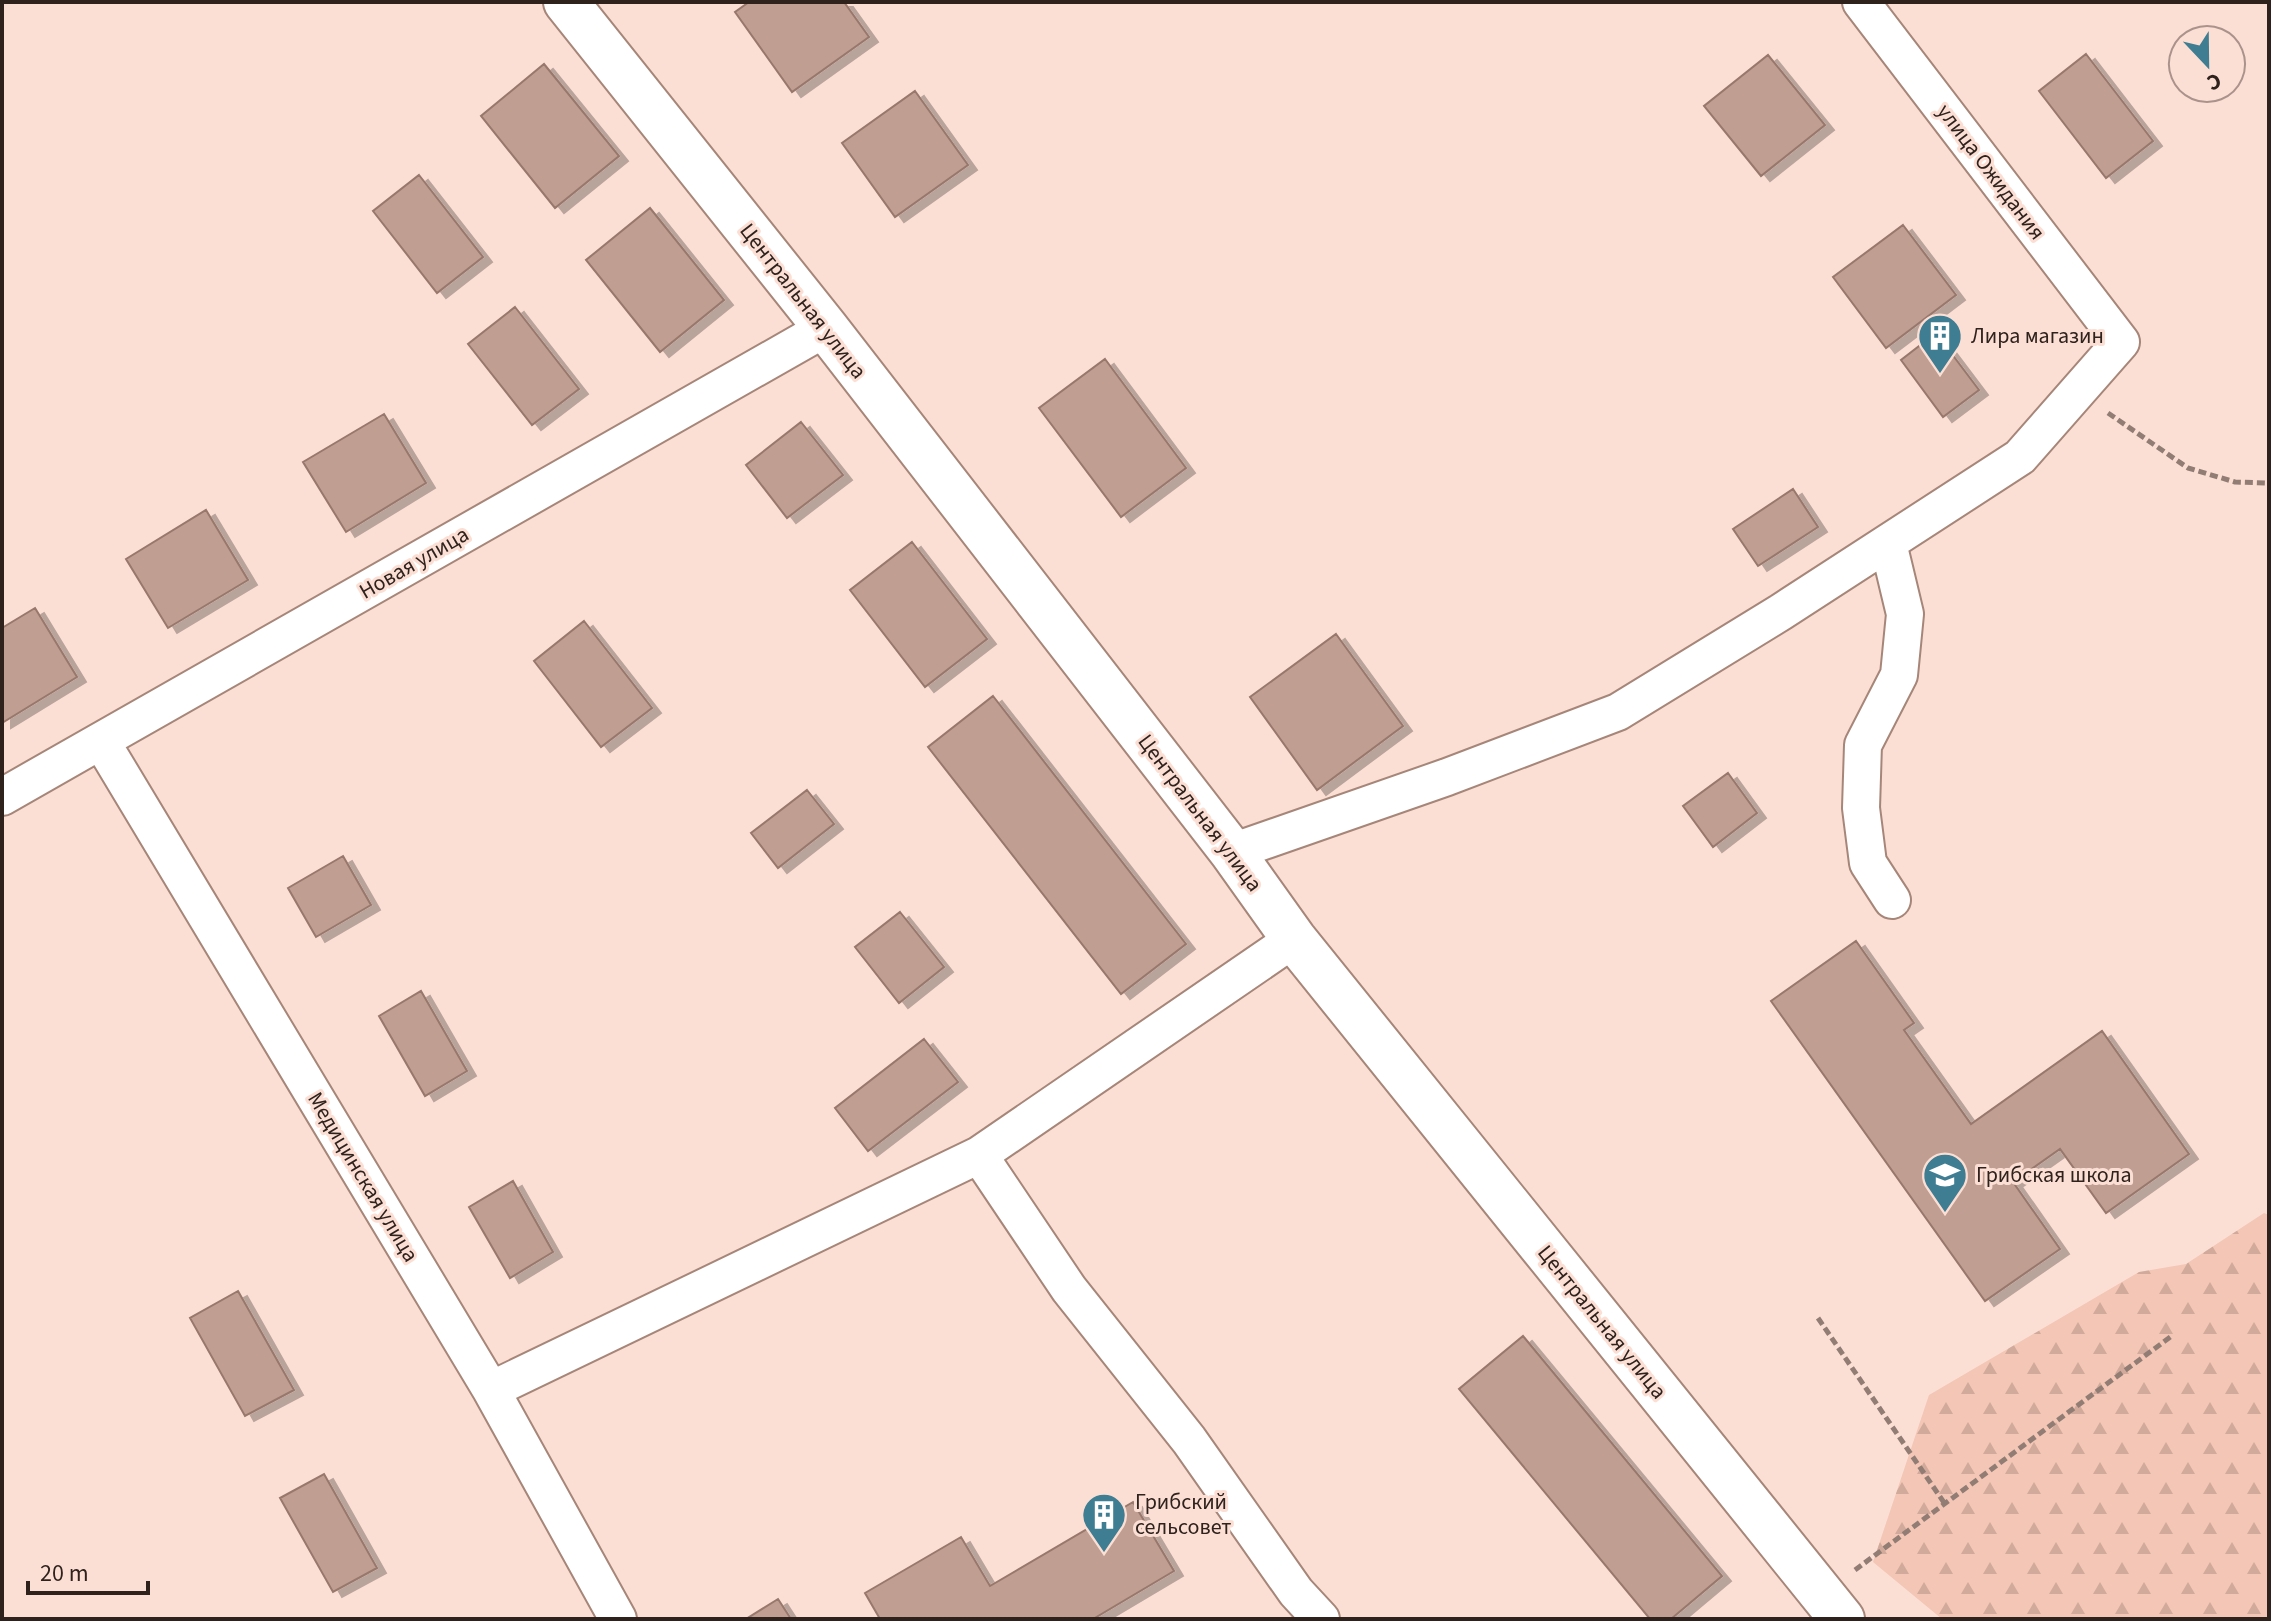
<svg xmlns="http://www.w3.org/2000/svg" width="2271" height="1621" font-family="'Source Sans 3',sans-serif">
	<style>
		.forest { fill: url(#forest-firs) }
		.building { fill: #c09e91; stroke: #98786c; stroke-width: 2; filter: url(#shadow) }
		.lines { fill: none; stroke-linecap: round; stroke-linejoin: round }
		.minor-casing { stroke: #a68679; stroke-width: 40 }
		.tertiary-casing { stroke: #a68679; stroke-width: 48 }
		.path { stroke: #927d75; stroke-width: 5; stroke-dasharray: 8 4; stroke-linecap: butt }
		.minor { stroke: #fff; stroke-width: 36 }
		.tertiary { stroke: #fff; stroke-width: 44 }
		.labels { text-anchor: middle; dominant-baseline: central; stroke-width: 6; stroke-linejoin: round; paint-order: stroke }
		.street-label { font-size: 22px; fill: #2f221d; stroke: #fcdfd4 }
		.poi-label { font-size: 22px; fill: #2f221d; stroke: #fcdfd4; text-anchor: start }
	</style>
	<defs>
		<pattern id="forest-firs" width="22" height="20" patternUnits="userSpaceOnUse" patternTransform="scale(2)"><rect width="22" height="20" fill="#f3c6b5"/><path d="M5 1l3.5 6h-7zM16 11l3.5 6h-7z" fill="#d1aa9b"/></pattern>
		<filter id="shadow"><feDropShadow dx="9" dy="5" stdDeviation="0" flood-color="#0004"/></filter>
	</defs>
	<rect width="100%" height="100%" fill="#fcdfd4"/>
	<path class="forest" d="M2264,1213L2269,1215V1619H1942L1873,1562L1929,1395L2139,1272L2186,1264Z"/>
	<path class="building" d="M749,2H844L869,37L792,92L735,12Z
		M2086,54L2153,141L2106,178L2039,91Z
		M1768,55L1825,125L1761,176L1704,106Z
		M544,64L619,156L555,208L481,116Z
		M915,91L968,165L895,217L842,143Z
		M419,175L483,257L437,293L373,211Z
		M650,208L724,300L660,352L586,260Z
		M1903,225L1956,295L1886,348L1833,277Z
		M515,307L579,389L532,425L468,344Z
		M1936,333L1979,390L1943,417L1901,360Z
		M1105,359L1186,468L1121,517L1039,408Z
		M384,414L426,483L346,532L303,462Z
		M801,422L843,475L787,518L746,465Z
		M1793,489L1818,527L1758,566L1733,529Z
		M206,510L248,580L168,628L126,559Z
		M912,542L987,639L925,687L850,590Z
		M35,608L77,677L2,723V628Z
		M584,621L652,708L601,747L534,661Z
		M1336,634L1403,726L1317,790L1250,697Z
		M993,696L1186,944L1121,994L928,747Z
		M1728,773L1757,813L1713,847L1683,806Z
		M807,790L834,824L778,868L751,833Z
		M343,856L371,905L316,937L288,888Z
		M900,912L944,967L899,1003L855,947Z
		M1856,941L1914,1023L1904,1030L1971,1124L2102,1031L2189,1154L2106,1213L2060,1149L2013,1182L2060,1249L1985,1301L1771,1001Z
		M421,991L467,1071L425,1096L379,1016Z
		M924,1039L958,1082L868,1151L835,1108Z
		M513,1181L553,1252L510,1278L469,1207Z
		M238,1291L294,1390L245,1416L190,1318Z
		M1523,1336L1722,1576L1671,1619H1650L1459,1389Z
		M324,1474L377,1568L333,1592L280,1498Z
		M1133,1502L1174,1571L1093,1619H880L865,1593L961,1537L990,1586Z
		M778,1599L791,1619H746Z"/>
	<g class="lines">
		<g class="minor-casing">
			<path id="minor" d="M1888,543L1905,614L1899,675L1863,745L1861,808L1868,863L1892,900
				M101,741L491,1390L618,1619
				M2,797L826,328
				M1232,852L1447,777L1618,712L1781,612L2020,457L2121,342L1861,2
				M979,1155L1069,1289L1189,1440L1296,1592L1321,1619
				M491,1390L979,1155L1294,939"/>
		</g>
		<g class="tertiary-casing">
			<path id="tertiary" d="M566,2L826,328L1232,852L1294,939L1842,1619"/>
		</g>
		<path class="path" d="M2108,413L2188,468L2235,482L2269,483
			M1818,1318L1945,1504
			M1855,1570L2173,1335"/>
		<use href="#minor" class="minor"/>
		<use href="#tertiary" class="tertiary"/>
	</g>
	<defs>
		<g id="building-pin" transform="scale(2.3)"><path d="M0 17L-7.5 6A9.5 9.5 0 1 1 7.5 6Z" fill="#3f7d92" stroke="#fcdfd4"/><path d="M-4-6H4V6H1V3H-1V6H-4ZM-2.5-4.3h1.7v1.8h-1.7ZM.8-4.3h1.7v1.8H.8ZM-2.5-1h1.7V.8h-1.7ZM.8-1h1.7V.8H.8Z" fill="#fff"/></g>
		<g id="school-pin" transform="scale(2.3)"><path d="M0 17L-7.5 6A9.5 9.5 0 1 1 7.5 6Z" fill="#3f7d92" stroke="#fcdfd4"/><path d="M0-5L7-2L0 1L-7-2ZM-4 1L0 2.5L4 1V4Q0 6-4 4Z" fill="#fff"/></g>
	</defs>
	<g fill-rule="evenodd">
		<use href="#building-pin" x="1940" y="336"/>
		<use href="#school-pin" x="1945" y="1175"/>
		<use href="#building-pin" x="1104" y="1515"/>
	</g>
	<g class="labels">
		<g class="street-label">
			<text transform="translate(1991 172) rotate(53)">улица Ожидания</text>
			<text transform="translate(803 301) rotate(52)">Центральная улица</text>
			<text transform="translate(414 563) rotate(-30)">Новая улица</text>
			<text transform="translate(1200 813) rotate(53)">Центральная улица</text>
			<text transform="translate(363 1177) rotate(59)">Медицинская улица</text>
			<text transform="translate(1602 1322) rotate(51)">Центральная улица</text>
		</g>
		<g class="poi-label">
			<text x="1971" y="336">Лира магазин</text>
			<text x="1976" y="1175">Грибская школа</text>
			<text x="1135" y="1502">Грибский<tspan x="1135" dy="25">сельсовет</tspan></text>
		</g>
	</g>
	<rect width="2271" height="1621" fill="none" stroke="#2f221d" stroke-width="8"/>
	<g transform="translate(2207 64) rotate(158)"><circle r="38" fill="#fcdfd4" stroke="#aa938b" stroke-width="2"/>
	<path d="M0-6L14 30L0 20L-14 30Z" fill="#3f7d92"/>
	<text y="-12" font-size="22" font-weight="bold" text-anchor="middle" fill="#2f221d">С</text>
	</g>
	<path d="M28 1581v12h120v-12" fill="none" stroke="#2f221d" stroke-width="4"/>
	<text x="40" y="1581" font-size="24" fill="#2f221d" stroke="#fcdfd4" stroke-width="6" paint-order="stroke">20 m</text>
</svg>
